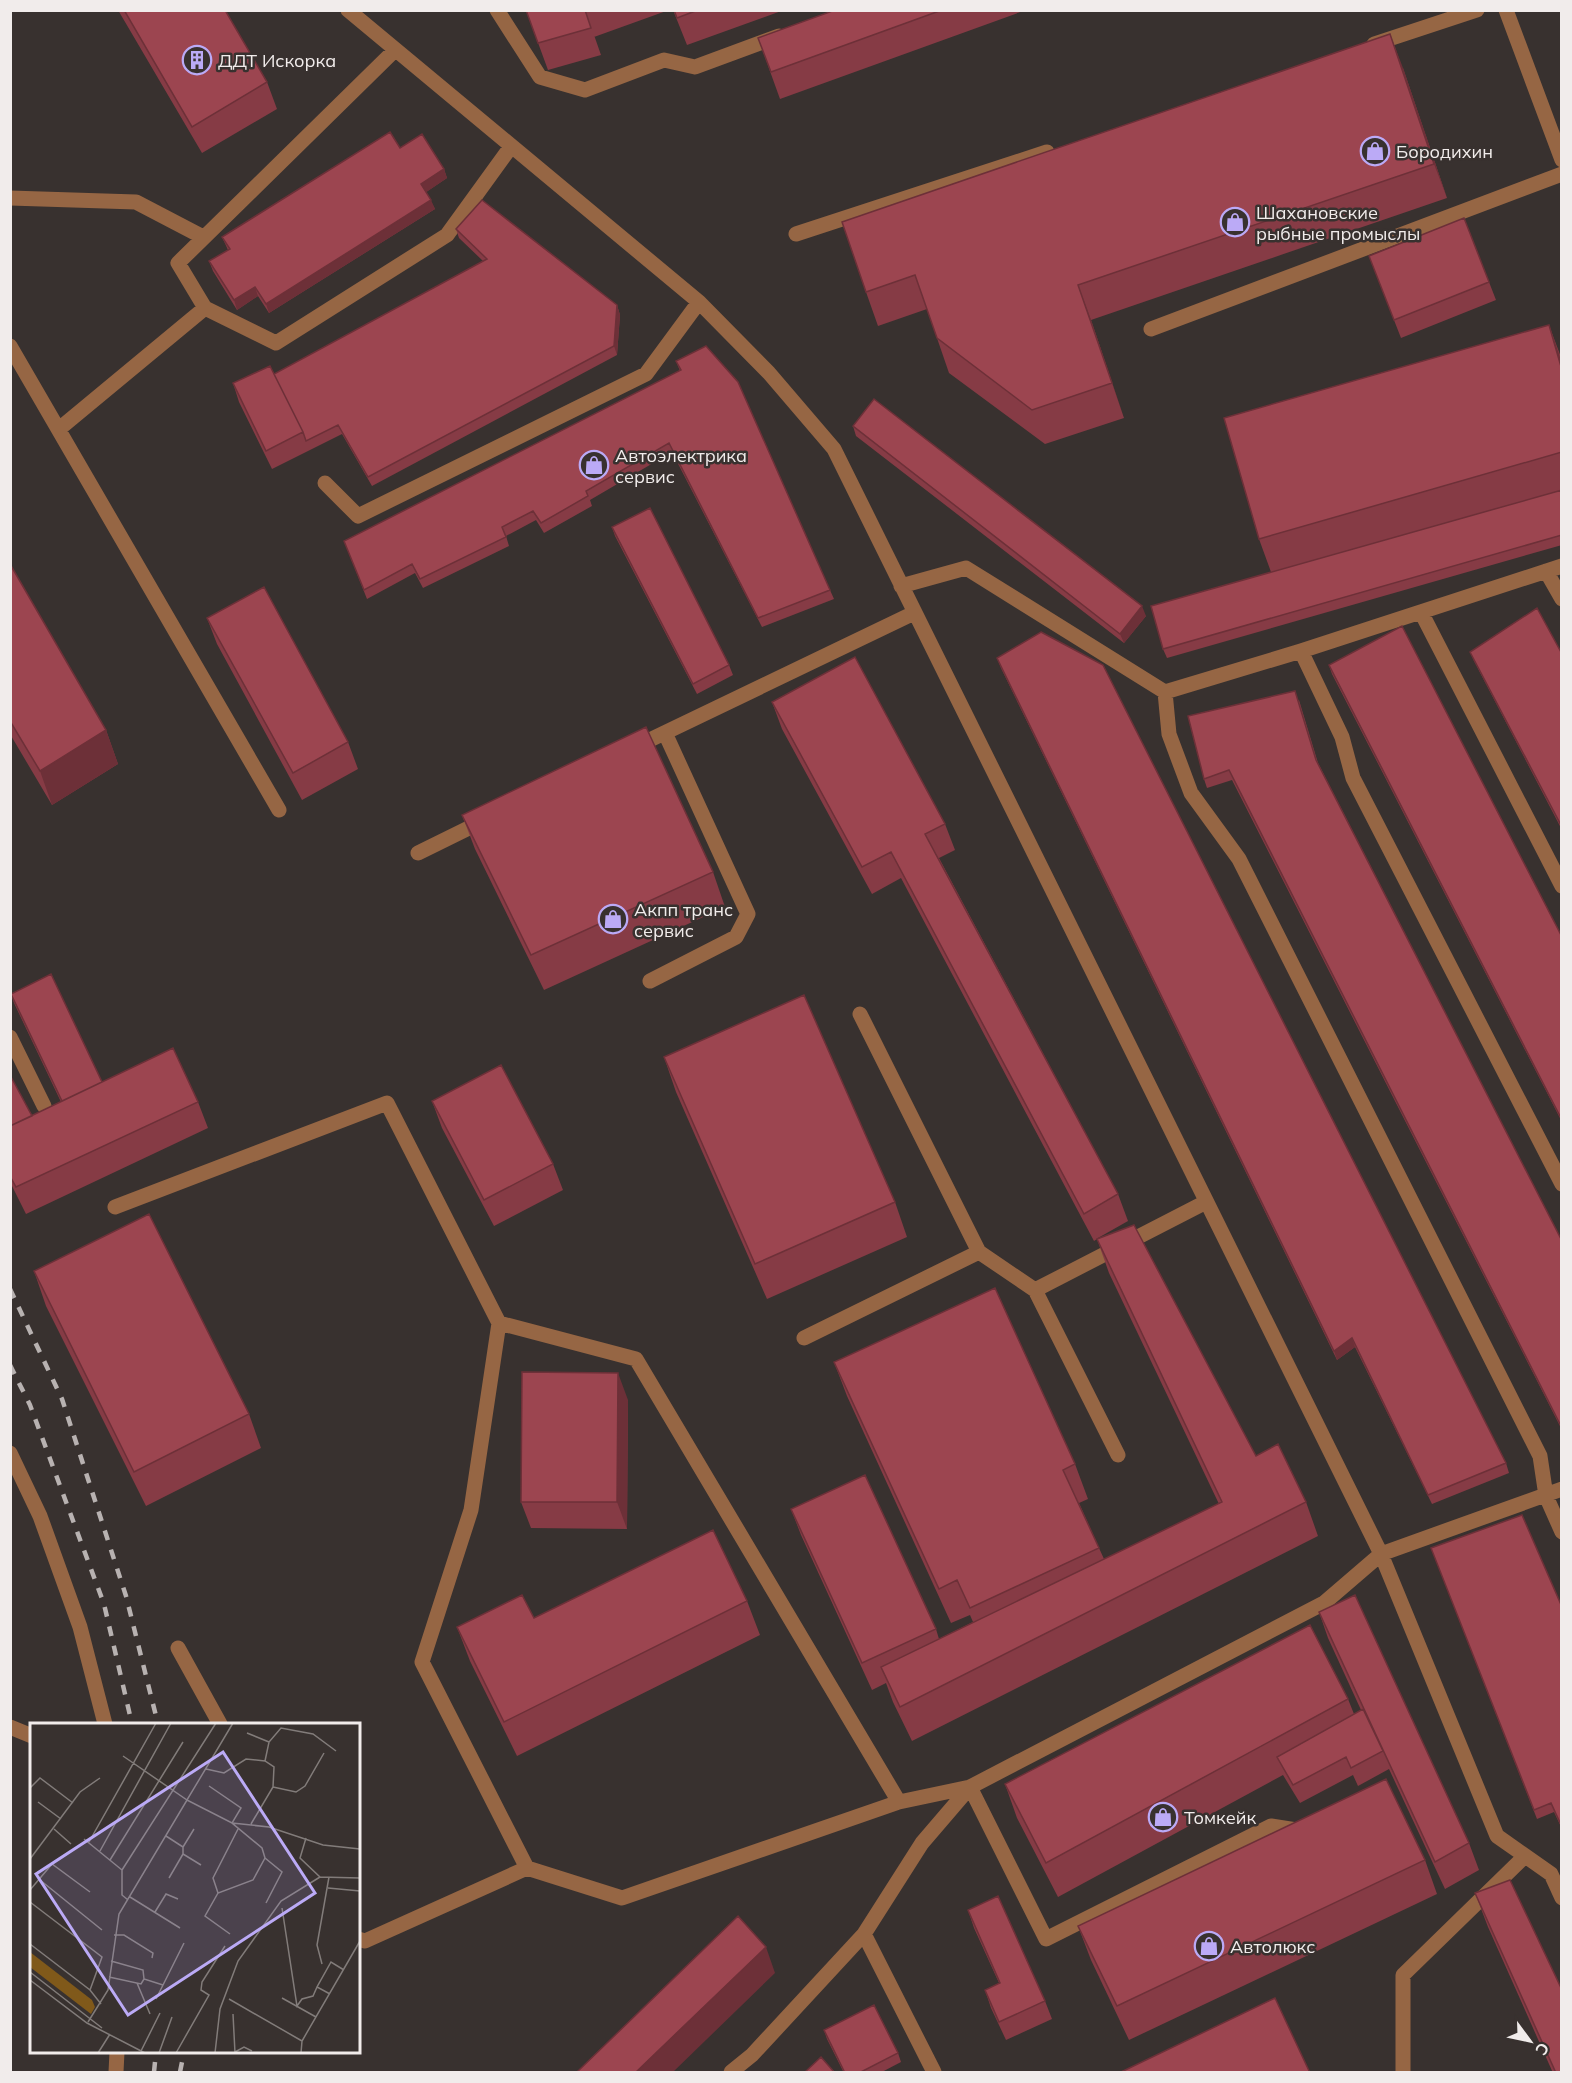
<svg xmlns="http://www.w3.org/2000/svg" width="1572" height="2083" font-family="Mulish,sans-serif">
	<style>
		.lines { fill: none; stroke-linecap: round; stroke-linejoin: round }
		.minor { stroke: #966644; stroke-width: 15 }
		.rail { stroke: #b8b2b1; stroke-width: 4.5; stroke-dasharray: 10 10; stroke-linecap: butt }
		.wall { fill: #863b45 }
		.shaded-wall { fill: #6d3038 }
		.building { fill: #9c4550; stroke: #6d3038; stroke-width: 1.5 }
		.labels { text-anchor: middle; dominant-baseline: central; stroke-width: 5; stroke-linejoin: round; paint-order: stroke }
		.poi-label { font-size: 18px; fill: #f1eceb; stroke: #38312f; text-anchor: start }
		.inset-road { fill: none; stroke: #827c7a; stroke-width: 1.5 }
		.view { fill: #bbaaf6; fill-opacity: 0.15; stroke: #bbaaf6; stroke-width: 3 }
		.inset-edge { fill: none; stroke: #f1eceb; stroke-width: 3 }
	</style>
	<rect width="100%" height="100%" fill="#38312f"/>
	<g class="lines">
		<path class="minor" d="M348,10L699,302L769,373L834,449L1381,1554L1324,1603L970,1787L922,1843L864,1934L752,2055L731,2072
			M497,10L540,77L585,90L664,60L695,67L779,36
			M1506,10L1562,160
			M1374,44L1477,10
			M10,198L136,202L203,237
			M796,234L1047,152
			M205,308L178,263L395,50
			M1151,329L1562,174
			M10,346L279,810
			M59,429L205,308L276,343L447,235L510,148
			M325,483L358,516L646,374L699,302
			M1546,571L1562,599
			M901,586L966,568L1165,692L1301,651L1562,566
			M1421,612L1562,886
			M1301,651L1342,737L1353,778L1562,1184
			M1165,692L1169,734L1191,793L1239,859L1540,1456L1546,1496L1562,1532
			M633,748L914,613
			M418,853L485,820
			M650,981L736,937L748,914L665,733
			M860,1014L979,1252
			M10,1037L44,1106
			M115,1207L387,1103L499,1323L471,1510L422,1662L527,1868L622,1898L899,1802L970,1787L1046,1939L1271,1826L1303,1831
			M1035,1290L1118,1455
			M499,1323L636,1359L899,1802
			M804,1338L979,1252L1035,1290L1206,1202
			M10,1453L40,1516L80,1627L105,1724
			M1562,1489L1381,1554L1497,1836L1551,1874L1562,1898
			M178,1648L220,1724
			M10,1727L32,1736
			M864,1934L934,2072
			M358,1939L365,1941L527,1868
			M116,2072L117,2052
			M1403,2072V1975L1525,1856"/>
		<path class="rail" d="M10,1289L62,1399L126,1596L158,1724
			M10,1365L30,1405L104,1604L132,1724
			M154,2072L156,2052
			M180,2072L184,2052"/>
	</g>
	<path class="wall" d="M118,10H225L267,82L277,109L202,153Z
		M526,10H669L594,37V35L601,55L548,70Z
		M673,10H784L687,45Z
		M835,10H1026L780,99L758,38Z
		M1403,68L1447,198L1091,320L1124,418L1045,444L949,373L927,309L878,326L866,292Z
		M400,148L444,169L447,178L426,192L435,209L269,313L258,296L237,310L213,271L209,261L228,250L222,237Z
		M456,229L617,305L620,315L617,355L372,486L342,434L272,469L239,402L233,383L274,374L483,261L459,238Z
		M1369,256L1489,282L1496,300L1401,338Z
		M1549,325L1562,360V545L1167,658L1163,649L1271,572L1259,539Z
		M676,361L830,590L834,599L762,627L672,452L590,500L592,506L544,533L536,520L506,536L509,546L423,588L415,573L367,599L344,541L680,371Z
		M853,426L1146,616L1124,643L856,436Z
		M612,527L729,665L733,675L697,694L615,536Z
		M10,564L106,730L118,764L52,805L10,734Z
		M207,618L348,742L358,769L302,800L217,644Z
		M1470,652L1562,654V830L1474,661Z
		M997,658L1506,1463L1509,1473L1432,1504L1355,1347L1337,1360L1001,668Z
		M1329,665L1562,937V1122L1332,674Z
		M1299,700L1318,763L1562,1241V1430L1232,780L1207,788L1204,779Z
		M772,702L945,824L955,850L939,858L1118,1194L1128,1221L1098,1238L1256,1456L1306,1502L1318,1536L912,1741L893,1702L886,1683L872,1690L801,1535L791,1509L936,1629L939,1639L973,1622L970,1615L951,1623L847,1396L834,1362L1075,1464L1088,1499L1079,1503L1099,1548L1104,1559L1219,1504L1109,1273L1097,1239L1094,1241L901,878L872,894L782,729Z
		M462,815L713,872L725,907L544,990L475,849Z
		M11,994L102,1082L198,1102L208,1128L26,1214L10,1182V1076L32,1116L61,1102L14,1003Z
		M664,1057L895,1202L907,1237L767,1299L676,1092Z
		M432,1101L553,1164L563,1190L494,1226L442,1128Z
		M34,1271L249,1414L261,1448L146,1506L46,1306Z
		M628,1400L627,1529L531,1528L521,1502Z
		M1431,1548L1562,1607V1829L1554,1812L1537,1819Z
		M747,1601L760,1635L517,1756L470,1661L457,1627L534,1618Z
		M1319,1612L1469,1843L1479,1870L1445,1889L1389,1769L1358,1786L1353,1775L1300,1803L1283,1775L1058,1897L1017,1818L1005,1784L1348,1699L1354,1714L1361,1710L1328,1638Z
		M1425,1860L1437,1894L1129,2040L1091,1960L1078,1926Z
		M1475,1893L1562,2073H1553L1488,1927Z
		M968,1910L1045,2001L1052,2019L1006,2040L991,2008L985,1990L999,1983L974,1928Z
		M824,2030L898,2053L901,2062L880,2073H844L827,2039Z"/>
	<path class="shaded-wall" d="M1390,34L1403,68L1447,198L1434,164Z
		M444,169L447,178L425,193L421,184Z
		M431,200L435,209L269,313L266,304Z
		M1078,285L1091,320L1124,418L1112,383Z
		M255,287L258,296L237,310L234,300Z
		M617,305L620,315L617,355L614,346Z
		M1549,325L1561,360L1562,370Z
		M1142,606L1146,616L1124,643L1120,634Z
		M106,730L118,764L52,805L40,771Z
		M1352,1338L1355,1347L1337,1360L1334,1351Z
		M618,1373L628,1400L627,1529L617,1502Z
		M766,1947L775,1973L672,2073H635Z"/>
	<path class="building" d="M124,10H225L267,82L192,127Z
		M526,10H585L591,28L538,43Z
		M674,10H698L677,18Z
		M835,10H942L771,72L758,38Z
		M1390,34L1434,164L1078,285L1112,383L1032,410L937,338L915,275L866,292L842,222Z
		M390,132L400,148L422,134L444,169L421,184L431,200L266,304L255,287L234,300L209,261L230,249L222,237Z
		M482,200L617,305L614,346L368,477L338,425L306,441L303,432L274,374L487,259L456,229Z
		M1464,218L1489,282L1394,320L1369,256Z
		M1549,325L1562,370V452L1259,539L1224,418Z
		M706,346L738,382L830,590L758,618L669,443L586,491L588,496L541,523L533,511L502,527L506,537L420,579L412,564L364,590L344,541L681,370L676,361Z
		M270,366L303,432L266,451L233,383Z
		M874,399L1142,606L1120,634L853,426Z
		M1562,490V535L1163,649L1151,606Z
		M650,508L729,665L693,684L612,527Z
		M10,564L106,730L40,771L10,721Z
		M264,587L348,742L293,773L207,618Z
		M1537,608L1562,654V827L1470,652Z
		M1402,626L1562,937V1120L1329,665Z
		M1041,632L1103,665L1506,1463L1428,1495L1352,1338L1334,1351L997,658Z
		M855,657L945,824L925,834L1118,1194L1084,1214L891,852L862,867L772,702Z
		M1295,691L1316,760L1562,1241V1428L1229,770L1204,779L1188,716Z
		M646,727L713,872L531,955L462,815Z
		M51,974L102,1082L62,1101L11,994Z
		M804,995L895,1202L755,1264L664,1057Z
		M173,1048L198,1102L16,1187L10,1176V1126Z
		M501,1065L553,1164L484,1200L432,1101Z
		M10,1075L32,1116L10,1126Z
		M149,1214L249,1414L134,1472L34,1271Z
		M1134,1225L1256,1456L1278,1444L1306,1502L900,1707L881,1667L1222,1502L1097,1239Z
		M995,1288L1075,1464L1063,1470L1099,1548L970,1608L957,1580L939,1589L834,1362Z
		M522,1372L618,1373L617,1502H521Z
		M865,1475L936,1629L862,1663L791,1509Z
		M1522,1515L1562,1607V1827L1551,1803L1534,1810L1431,1548Z
		M713,1530L747,1601L504,1722L457,1627L522,1595L534,1618Z
		M1355,1595L1469,1843L1435,1862L1319,1612Z
		M1310,1625L1348,1699L1046,1863L1005,1784Z
		M1363,1709L1383,1751L1351,1768L1346,1757L1293,1785L1277,1757Z
		M1386,1779L1425,1860L1117,2006L1078,1926Z
		M1510,1880L1562,1990V2073H1556L1475,1893Z
		M998,1896L1045,2001L999,2022L985,1990L1000,1983L968,1910Z
		M738,1916L766,1947L635,2073H576Z
		M1275,1998L1310,2073H1119Z
		M874,2005L898,2053L859,2073H845L824,2030Z
		M821,2057L835,2073H804Z"/>
	<defs>
		<g id="building-ring" transform="scale(1.5)"><circle r="9.5" fill="#38312f" stroke="#bbaaf6" stroke-width="1.5"/><path d="M-4-6H4V6H1V3H-1V6H-4ZM-2.5-4.3h1.7v1.8h-1.7ZM.8-4.3h1.7v1.8H.8ZM-2.5-1h1.7V.8h-1.7ZM.8-1h1.7V.8H.8Z" fill="#bbaaf6"/></g>
		<g id="shop-ring" transform="scale(1.5)"><circle r="9.5" fill="#38312f" stroke="#bbaaf6" stroke-width="1.5"/><path d="M-5-2.5h2.3a2.7 3.5 0 0 1 5.4 0H5L5.5 6h-11ZM-1.5-2.5h3a1.5 2.3 0 0 0-3 0Z" fill="#bbaaf6"/></g>
	</defs>
	<g fill-rule="evenodd">
		<use href="#building-ring" x="197" y="60"/>
		<use href="#shop-ring" x="1375" y="151"/>
		<use href="#shop-ring" x="1235" y="222"/>
		<use href="#shop-ring" x="594" y="465"/>
		<use href="#shop-ring" x="613" y="919"/>
		<use href="#shop-ring" x="1163" y="1817"/>
		<use href="#shop-ring" x="1209" y="1946"/>
	</g>
	<g class="labels">
		<g class="poi-label">
			<text x="218" y="60">ДДТ Искорка</text>
			<text x="1396" y="151">Бородихин</text>
			<text x="1256" y="212">Шахановские<tspan x="1256" dy="21">рыбные промыслы</tspan></text>
			<text x="615" y="455">Автоэлектрика<tspan x="615" dy="21">сервис</tspan></text>
			<text x="634" y="909">Акпп транс<tspan x="634" dy="21">сервис</tspan></text>
			<text x="1184" y="1817">Томкейк</text>
			<text x="1230" y="1946">Автолюкс</text>
		</g>
	</g>
	<g transform="translate(30 1723)">
		<rect width="330" height="330" fill="#38312f"/>
		<path d="M0,229L62,277L65,284L61,291L0,244Z" fill="#80591a"/>
		<path class="inset-road" d="M217,10L239,19M93,33L157,77L203,0M235,38L239,19L251,5L283,11L306,28M176,46L194,50L216,36L235,38L244,44L243,64L221,101M179,63L211,85L202,100L232,125L235,135L223,157L188,170L175,193L200,211M243,64L266,69L275,63L294,30M0,65L10,55L43,80M8,79L31,96M24,106L41,121M136,113L153,124V131L171,142M276,115L270,135L290,154L330,155M54,116L92,147V172L98,177M59,119L126,0M153,124L164,106M70,128L141,0M235,135L252,149L236,180M0,136L50,69L70,55M80,137L153,19M92,147L186,0M139,155L153,131M10,157L72,207M298,165L330,168M0,167L22,141L60,169M188,170L183,155L208,106M100,174L150,205M0,179L72,234L60,267M252,185L267,283L272,276L283,273L287,264M125,189L136,171L148,176M84,212H94L123,230L122,235M0,221L60,267L71,281M81,238L113,247L114,256L133,262M292,241L287,222L299,154M0,249L72,305M79,254L111,261L114,256M0,257L57,300L115,330M107,260L120,291M300,271L287,264L301,239L314,247M252,275L286,294M126,276L154,220M199,276L272,318M203,291L205,330M58,299L78,267L89,191L157,77L202,100L239,104L293,122L330,126M111,328L130,290M205,329L214,324L222,328M68,330L80,311M129,330L142,294M146,330L179,272L171,267L172,259L195,223M185,330L190,286L208,238L251,178L290,154M271,330L272,318L330,218"/>
		<path class="view" d="M193,29L285,170L98,292L6,151Z"/>
		<rect width="330" height="330" class="inset-edge"/>
	</g>
	<rect width="1572" height="2083" fill="none" stroke="#f1eceb" stroke-width="24"/>
	<g transform="translate(1530 2041) rotate(123)" stroke="#38312f" stroke-width="4.5" paint-order="stroke">
	<path d="M0-4.5L10 22L0 15L-10 22Z" fill="#f1eceb"/>
	<text y="-9" font-size="16" font-weight="bold" text-anchor="middle" fill="#f1eceb">С</text>
	</g>
</svg>
